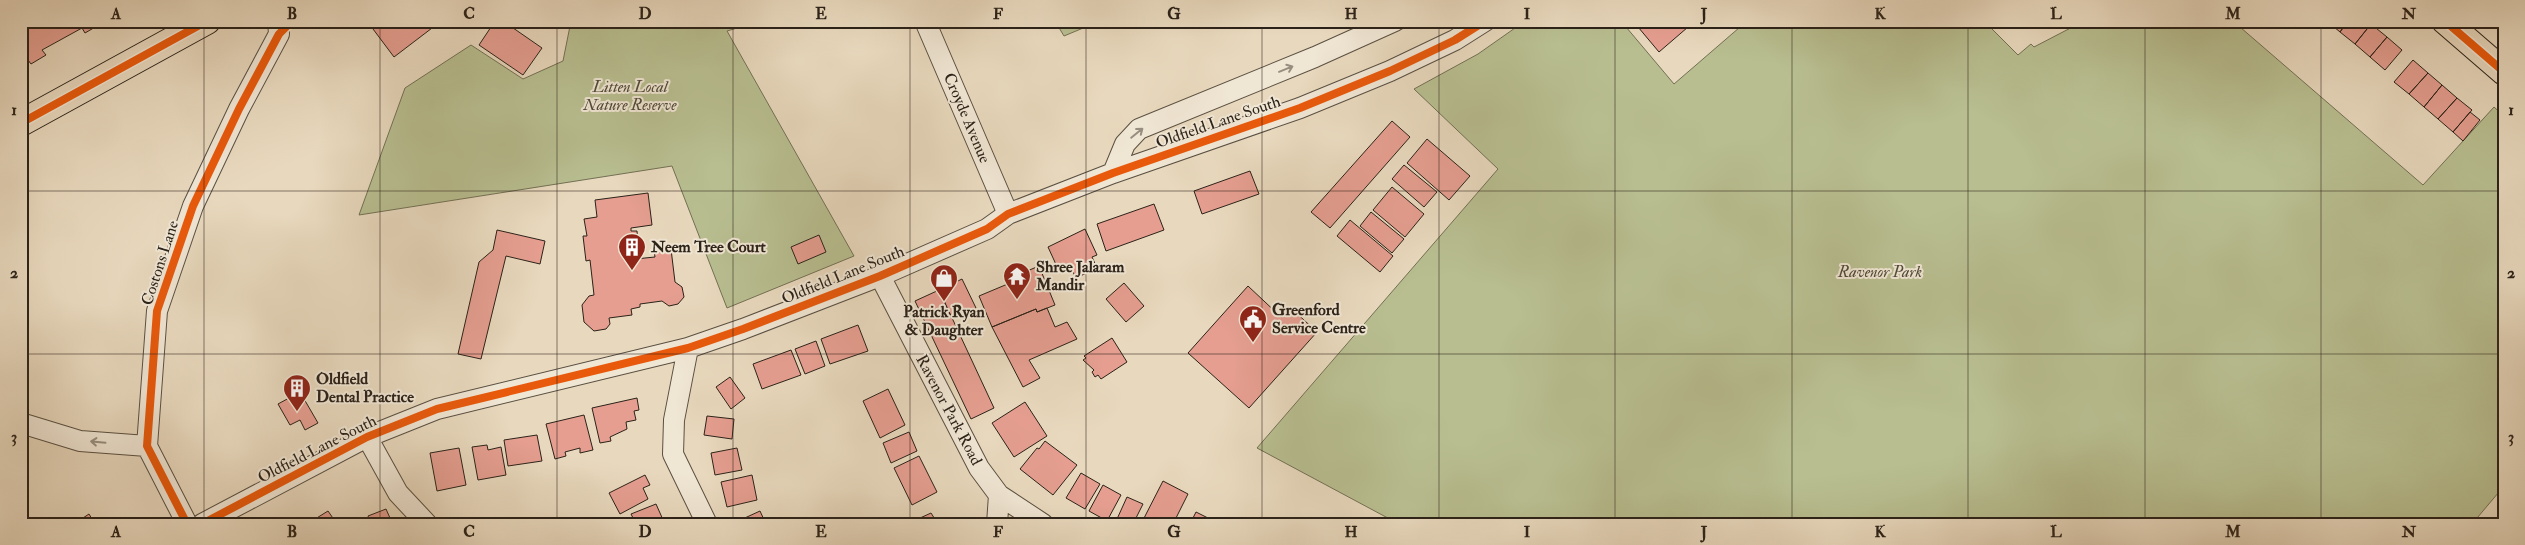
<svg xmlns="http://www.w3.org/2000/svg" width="2525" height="545" font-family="'IM FELL Double Pica',serif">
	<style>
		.green { fill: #b8be90; stroke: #727054 }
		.building { fill: #e59e90; stroke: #2b2219 }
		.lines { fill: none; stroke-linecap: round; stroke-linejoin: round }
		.minor-casing { stroke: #5a5042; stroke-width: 22 }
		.major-casing { stroke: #2b2219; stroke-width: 28 }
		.minor { stroke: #f0e6d4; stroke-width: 20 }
		.major { stroke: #e8d8bd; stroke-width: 26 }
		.cycleway-casing { stroke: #f0e6d4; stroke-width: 11 }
		.cycleway { stroke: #e8590c; stroke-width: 8 }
		.oneway { stroke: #978e80 }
		.grid { fill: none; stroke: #2b2219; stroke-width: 1; stroke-opacity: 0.55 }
		.labels { text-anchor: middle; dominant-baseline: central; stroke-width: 4; stroke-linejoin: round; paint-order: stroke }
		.park-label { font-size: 16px; font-style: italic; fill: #4e4937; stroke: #f0e6d4 }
		.street-label { font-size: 16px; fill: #2b2219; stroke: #f0e6d4 }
		.poi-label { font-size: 16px; font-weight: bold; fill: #2b2219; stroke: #f0e6d4; text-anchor: start }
		.neatline { fill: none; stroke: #2b2219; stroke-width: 2 }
		.grid-label { font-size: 16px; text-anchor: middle; font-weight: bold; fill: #2b2219 }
	</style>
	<rect width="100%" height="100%" fill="#e8d8bd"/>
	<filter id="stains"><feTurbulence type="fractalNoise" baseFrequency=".004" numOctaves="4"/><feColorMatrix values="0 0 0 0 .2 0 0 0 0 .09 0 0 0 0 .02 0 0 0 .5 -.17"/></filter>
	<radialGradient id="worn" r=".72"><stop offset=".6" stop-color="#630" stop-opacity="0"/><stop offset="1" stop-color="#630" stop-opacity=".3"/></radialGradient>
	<path class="green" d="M571,21H761L727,31L854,256L727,308L672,166L359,215L405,88L471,45L523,79L563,61Z
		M1055,21H1100L1064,36Z
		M1525,21H1621L1674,84L1747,21H1984L2018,55L2031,44L2034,47L2084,21H2233L2423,185L2494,107L2504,116V486L2472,524H1399L1257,448L1498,169L1414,89L1478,54Z"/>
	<path class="building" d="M38,21H95L97,26L85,33L82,28L42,50L46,55L31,64L28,60L21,64V30Z
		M367,21H433L436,25L394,57Z
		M495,21H503L542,48L523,75L479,45Z
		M1633,21H1695L1659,52Z
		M2327,21H2348L2340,32Z
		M2348,21H2368L2371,24L2355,44L2340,32Z
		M2371,24L2387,37L2370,57L2355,44Z
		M2387,37L2402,50L2385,70L2370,57Z
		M2413,60L2428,73L2409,94L2394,82Z
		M2428,73L2442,85L2424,107L2409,94Z
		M2442,85L2457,98L2438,119L2424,107Z
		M2457,98L2472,110L2453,132L2438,119Z
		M2470,112L2480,120L2463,141L2453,132Z
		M1392,121L1410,137L1330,228L1311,212Z
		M1427,139L1470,176L1449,200L1407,163Z
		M1404,165L1437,192L1424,207L1392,179Z
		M1250,171L1259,194L1202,214L1194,191Z
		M1392,187L1424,214L1405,237L1373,210Z
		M648,193L652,225L631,228V231H637L639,253L634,254L635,259L655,257L654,251L671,249L675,282L682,287L684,297L678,304L669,306L662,301L640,304V307L631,309L632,315L609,318L610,324L606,329L594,331L584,322L582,305L589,296L594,295L590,260L586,261L583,236H587L584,219L597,217L595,200Z
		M1154,204L1164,230L1106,251L1097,224Z
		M1371,212L1404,239L1392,253L1360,226Z
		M1350,220L1393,256L1380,272L1337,236Z
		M1085,229L1097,255L1092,257L1097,268L1076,278L1070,266L1059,271L1048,247Z
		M497,230L545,241L540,264L506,256L481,359L458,354L479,262L493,250Z
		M819,235L826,252L798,264L791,247Z
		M1039,266L1055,305L1037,312L1036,309L992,327L979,296L1022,278L1020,274Z
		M962,279L976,308L952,319L939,290Z
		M1124,283L1144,306L1126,322L1106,299Z
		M1248,286L1281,317L1292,309L1317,332L1249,408L1188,353Z
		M939,290L994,408L971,419L915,301Z
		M1047,308L1055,327L1067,322L1077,339L1029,360L1040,378L1023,387L992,327L1036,309L1037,312Z
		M858,325L868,351L830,364L821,339Z
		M1112,338L1127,362L1101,379L1098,375L1095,377L1092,372L1094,370L1083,360L1086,358L1084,356Z
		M816,341L825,366L805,374L795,349Z
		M791,350L801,375L762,389L753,364Z
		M730,377L745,398L731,409L716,387Z
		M888,389L905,425L880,438L863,401Z
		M300,392L318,423L305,430L300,420L290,425L278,404Z
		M637,398L639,410L634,411L636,420L626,422L627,429L610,437L611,441L600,443L592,408Z
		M1025,402L1047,436L1014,457L992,423Z
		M584,415L593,450L580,453V448L565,452L566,456L555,459L546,424Z
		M707,416L734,419L732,439L704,435Z
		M909,432L917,451L891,463L883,443Z
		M537,435L542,461L508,466L504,440Z
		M1045,441L1077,465L1053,495L1020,469L1037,448L1039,449Z
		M487,445L488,450L501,447L506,475L478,480L472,447Z
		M459,448L466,485L437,491L430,453Z
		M737,448L742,470L715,475L711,453Z
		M919,456L937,492L912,505L894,468Z
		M1081,473L1100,484L1085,509L1066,498Z
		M645,475L650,485L643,488L648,499L620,514L609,493Z
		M752,475L757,500L727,507L721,482Z
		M1163,481L1188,494L1173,524H1141Z
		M1103,485L1121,495L1107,521L1089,511Z
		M1127,497L1143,504L1133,524H1126L1117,519Z
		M656,504L664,522L636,524L631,514Z
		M386,509L390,518L371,524L368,516Z
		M328,511L337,524H307Z
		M760,511L766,524H736V522Z
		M1196,512L1214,521L1213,524H1190Z
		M931,513L938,524H907Z
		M89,514L95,524H74Z"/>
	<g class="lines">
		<g class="minor-casing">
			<path id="minor" d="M925,21L1008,214
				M1113,173L1125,144L1139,129L1315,57L1395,21
				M880,276L979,468L999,495L1043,524
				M688,348L674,420L673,454L707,524
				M21,423L80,441L147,446
				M367,437L398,493L427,524
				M187,524L147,446L157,311L193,206L239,109L279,34L278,21
				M202,524L367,437L437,409L688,348L743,329L880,276L987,229L1008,214L1113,173L1300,108L1390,71L1455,40L1485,21
				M997,524L999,495"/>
		</g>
		<g class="major-casing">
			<path id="major" d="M2445,21L2504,72
				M21,123L207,21"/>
		</g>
		<use href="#minor" class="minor"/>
		<use href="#major" class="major"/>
		<g class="cycleway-casing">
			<path id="cycleway" d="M2445,21L2504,72
				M21,123L207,21
				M187,524L147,446L157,311L193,206L239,109L279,34L292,21
				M202,524L367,437L437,409L688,348L743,329L880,276L987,229L1008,214L1113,173L1300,108L1390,71L1455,40L1485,21"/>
		</g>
		<use href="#cycleway" class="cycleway"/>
	</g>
	<defs><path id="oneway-shaft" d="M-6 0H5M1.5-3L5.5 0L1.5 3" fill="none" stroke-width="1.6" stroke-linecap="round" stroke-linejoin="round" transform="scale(1.25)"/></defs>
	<g class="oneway">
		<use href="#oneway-shaft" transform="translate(1286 69) rotate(-22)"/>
		<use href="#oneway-shaft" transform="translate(1137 133) rotate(-39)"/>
		<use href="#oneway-shaft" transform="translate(98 442) rotate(-175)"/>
	</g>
	<path class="grid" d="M204,21V524M380,21V524M557,21V524M733,21V524M910,21V524M1086,21V524M1262,21V524M1439,21V524M1615,21V524M1792,21V524M1968,21V524M2145,21V524M2321,21V524M21,191H2504M21,354H2504"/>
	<defs>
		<g id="building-pin" transform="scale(1.4375)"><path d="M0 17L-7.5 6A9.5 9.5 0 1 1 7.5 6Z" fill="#8f2418" stroke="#f0e6d4"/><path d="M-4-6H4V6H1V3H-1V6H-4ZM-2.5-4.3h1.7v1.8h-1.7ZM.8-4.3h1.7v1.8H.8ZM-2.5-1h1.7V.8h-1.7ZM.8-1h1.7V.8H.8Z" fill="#fff"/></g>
		<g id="temple-pin" transform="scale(1.4375)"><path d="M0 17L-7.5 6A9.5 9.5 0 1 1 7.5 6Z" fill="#8f2418" stroke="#f0e6d4"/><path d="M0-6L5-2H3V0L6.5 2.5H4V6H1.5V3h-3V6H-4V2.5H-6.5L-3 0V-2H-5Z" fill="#fff"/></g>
		<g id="shop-pin" transform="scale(1.4375)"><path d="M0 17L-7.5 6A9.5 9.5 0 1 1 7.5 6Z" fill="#8f2418" stroke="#f0e6d4"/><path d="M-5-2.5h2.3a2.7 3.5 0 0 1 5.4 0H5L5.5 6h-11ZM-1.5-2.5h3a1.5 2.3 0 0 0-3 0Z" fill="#fff"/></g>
		<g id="civic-pin" transform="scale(1.4375)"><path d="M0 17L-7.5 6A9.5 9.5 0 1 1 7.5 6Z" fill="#8f2418" stroke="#f0e6d4"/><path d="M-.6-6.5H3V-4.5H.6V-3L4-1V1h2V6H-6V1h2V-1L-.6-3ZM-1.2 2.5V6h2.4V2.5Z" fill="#fff"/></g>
	</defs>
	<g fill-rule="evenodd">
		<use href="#building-pin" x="632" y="247"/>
		<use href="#temple-pin" x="1017" y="276"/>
		<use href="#shop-pin" x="944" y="278"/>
		<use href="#civic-pin" x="1253" y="319"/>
		<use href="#building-pin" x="297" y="388"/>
	</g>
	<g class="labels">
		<g class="park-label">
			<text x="630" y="87">Litten Local<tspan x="630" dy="18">Nature Reserve</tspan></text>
			<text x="1880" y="272">Ravenor Park</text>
		</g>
		<g class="street-label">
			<text transform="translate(967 118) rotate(67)">Croyde Avenue</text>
			<text transform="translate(1218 122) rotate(-19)">Oldfield Lane South</text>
			<text transform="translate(160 263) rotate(-72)">Costons Lane</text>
			<text transform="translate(843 275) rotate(-22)">Oldfield Lane South</text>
			<text transform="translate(949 410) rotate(62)">Ravenor Park Road</text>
			<text transform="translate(317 449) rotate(-27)">Oldfield Lane South</text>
		</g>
		<g class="poi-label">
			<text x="651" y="247">Neem Tree Court</text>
			<text x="1036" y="267">Shree Jalaram<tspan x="1036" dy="18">Mandir</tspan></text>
			<text x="1272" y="310">Greenford<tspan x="1272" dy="18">Service Centre</tspan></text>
			<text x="944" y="312" text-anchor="middle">Patrick Ryan<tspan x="944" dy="18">&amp; Daughter</tspan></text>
			<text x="316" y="379">Oldfield<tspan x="316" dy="18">Dental Practice</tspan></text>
		</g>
	</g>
	<rect width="2525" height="545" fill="none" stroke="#e8d8bd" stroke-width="55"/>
	<rect x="28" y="28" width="2470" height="490" class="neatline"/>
	<g class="grid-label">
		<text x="116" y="19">A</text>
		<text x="292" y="19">B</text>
		<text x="469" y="19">C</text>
		<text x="645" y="19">D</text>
		<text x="821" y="19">E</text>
		<text x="998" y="19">F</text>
		<text x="1174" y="19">G</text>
		<text x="1351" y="19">H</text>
		<text x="1527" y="19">I</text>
		<text x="1704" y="19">J</text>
		<text x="1880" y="19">K</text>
		<text x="2056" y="19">L</text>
		<text x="2233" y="19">M</text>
		<text x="2409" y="19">N</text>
		<text x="14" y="115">1</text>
		<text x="2511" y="115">1</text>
		<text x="14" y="278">2</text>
		<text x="2511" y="278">2</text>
		<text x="14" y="442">3</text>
		<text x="2511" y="442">3</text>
		<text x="116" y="537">A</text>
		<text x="292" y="537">B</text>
		<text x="469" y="537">C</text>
		<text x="645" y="537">D</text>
		<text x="821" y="537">E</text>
		<text x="998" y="537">F</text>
		<text x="1174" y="537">G</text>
		<text x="1351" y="537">H</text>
		<text x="1527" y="537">I</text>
		<text x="1704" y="537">J</text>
		<text x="1880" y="537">K</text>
		<text x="2056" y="537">L</text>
		<text x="2233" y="537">M</text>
		<text x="2409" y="537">N</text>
	</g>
	<rect width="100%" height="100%" filter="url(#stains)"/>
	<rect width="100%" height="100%" fill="url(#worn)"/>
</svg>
